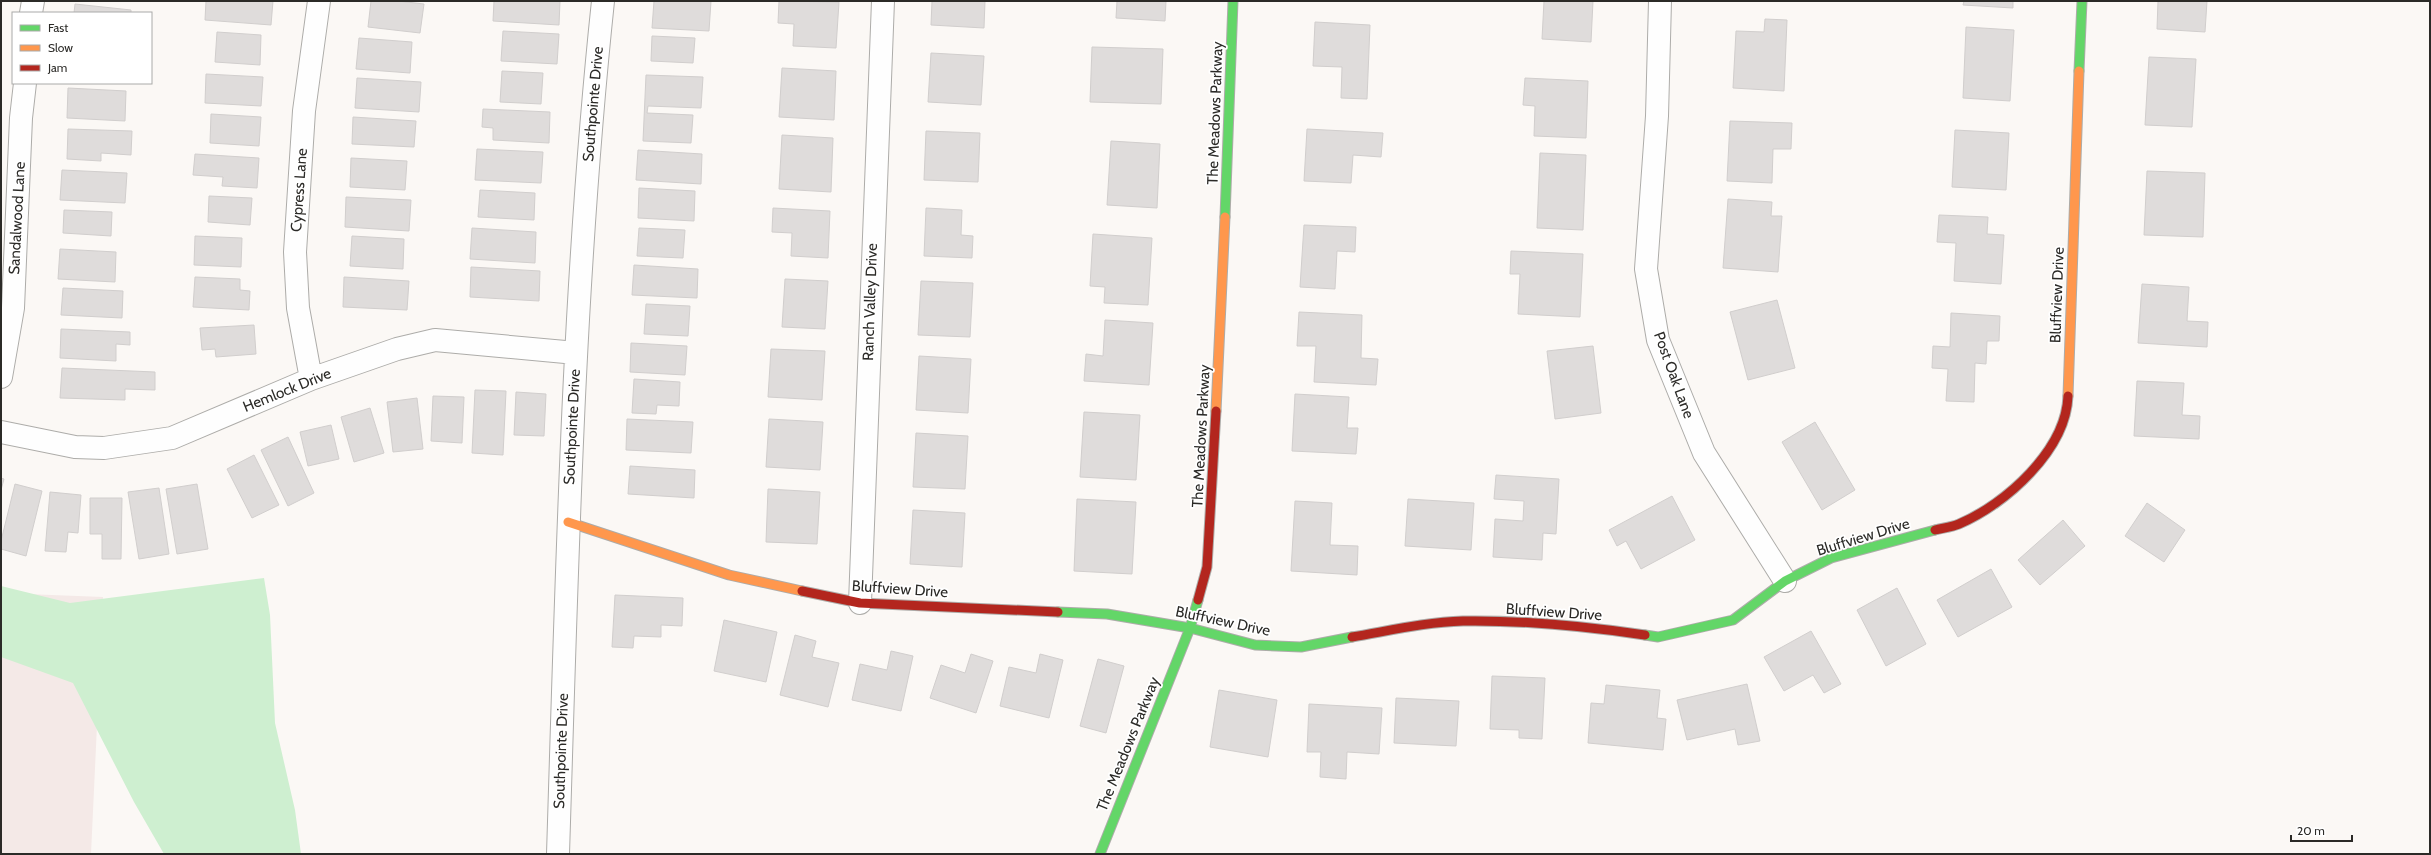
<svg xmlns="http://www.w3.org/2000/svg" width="2431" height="855" font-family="Cabin,sans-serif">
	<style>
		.commercial { fill: #f4e9e7 }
		.green { fill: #ceefd0 }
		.building { fill: #dfdcdb; stroke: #d1cecd }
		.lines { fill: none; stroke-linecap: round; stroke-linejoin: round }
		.street-casing { stroke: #adaca9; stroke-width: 24 }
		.fast-casing { stroke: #adaca9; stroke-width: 11 }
		.slow-casing { stroke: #adaca9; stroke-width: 11 }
		.jam-casing { stroke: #adaca9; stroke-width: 11 }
		.street { stroke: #fefefe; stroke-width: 22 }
		.fast { stroke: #63d668; stroke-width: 9 }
		.slow { stroke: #ff974d; stroke-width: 9 }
		.jam { stroke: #b3261e; stroke-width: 9 }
		.labels { text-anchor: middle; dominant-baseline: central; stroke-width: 3.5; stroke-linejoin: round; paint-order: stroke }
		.street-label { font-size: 15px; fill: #2b2a27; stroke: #fff }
	</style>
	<rect width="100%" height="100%" fill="#fbf8f5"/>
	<path class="commercial" d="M1,593L103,597L91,854H1Z"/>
	<path class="green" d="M264,578L270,615L275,723L295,810L301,854H164L134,802L73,683L1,657V586L70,603Z"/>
	<path class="building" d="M206,1H273L271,25L205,20Z
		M371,1H398L424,4L420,33L368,27Z
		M494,1H560L559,25L493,21Z
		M654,1H711L709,31L652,28Z
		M779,1L839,2L836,48L793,46L794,24L778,23Z
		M932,1H985L984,28L931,25Z
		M1117,1H1166L1165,21L1116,18Z
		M1544,1H1593L1591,42L1542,39Z
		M1964,1H2013V8L1963,5Z
		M2158,1H2207L2205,32L2157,29Z
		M75,4L131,10V13H74Z
		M1765,19L1787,20L1784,91L1733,88L1736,31L1764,32Z
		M1315,22L1370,25L1367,99L1341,98L1342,67L1313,66Z
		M1966,27L2014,30L2010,101L1963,98Z
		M503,31L559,34L557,64L501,61Z
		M217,32L261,35L260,65L215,62Z
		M652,36L695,38L693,63L651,61Z
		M359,38L412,42L410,73L356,69Z
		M1092,47L1163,49L1161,104L1090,102Z
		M931,53L984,56L981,105L928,102Z
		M2149,57L2196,59L2192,127L2145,125Z
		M782,68L836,71L834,120L779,117Z
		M502,71L543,73L541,104L500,102Z
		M206,74L263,77L261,106L205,103Z
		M646,75L703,77L701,108L648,106L647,113L693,115L691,143L643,141Z
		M357,78L421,82L419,112L355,108Z
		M1525,78L1588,81L1586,138L1534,136L1535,106L1523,105Z
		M68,88L126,91L125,121L67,118Z
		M483,109L550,112L549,143L493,140V128L482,127Z
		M211,114L261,117L259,146L210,143Z
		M353,117L416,121L414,147L352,144Z
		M1730,121L1792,123L1791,149H1773L1772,183L1727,181Z
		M68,129L132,131L131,155L101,153V161L67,159Z
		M1307,129L1383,133L1381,157L1353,155L1351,183L1304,181Z
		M1955,130L2009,133L2006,190L1952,187Z
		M926,131L980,133L978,182L924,180Z
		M782,135L833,138L831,192L779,189Z
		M1111,141L1160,144L1157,208L1107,205Z
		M477,149L543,152L541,183L475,180Z
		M638,150L702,154L701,184L636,180Z
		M1540,153L1586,155L1583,230L1537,228Z
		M195,154L259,158L257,188L222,186L223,177L193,175Z
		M351,158L407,161L405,190L350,187Z
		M62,170L127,173L125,203L60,200Z
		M2147,171L2205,173L2203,237L2144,235Z
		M639,188L695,191L694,221L638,218Z
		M480,190L535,193L534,220L478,217Z
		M209,196L252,198L250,225L208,222Z
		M346,197L411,200L409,231L345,227Z
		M1728,199L1772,202L1771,216H1782L1778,272L1723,268Z
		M773,208L830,211L828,258L791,256L792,233L772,232Z
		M926,208L962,210L961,235L973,236L972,258L924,256Z
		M64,210L112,212L111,236L63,233Z
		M1939,215L1988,217L1987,234L2004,235L2001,284L1954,281L1956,243L1937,242Z
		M1304,225L1356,227L1355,252L1337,251L1335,289L1300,287Z
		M472,228L536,232L535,263L470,259Z
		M639,228L685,230L683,258L637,256Z
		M1093,234L1152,238L1148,305L1104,303L1105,287L1090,286Z
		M195,236L242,238L241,267L194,265Z
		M352,236L404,239L403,269L350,266Z
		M60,249L116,252L115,282L58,279Z
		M1511,251L1583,254L1580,317L1518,314L1520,274H1510Z
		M634,265L698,269L697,298L632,295Z
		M471,267L540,271L539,301L470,297Z
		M195,277L240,279V290L250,291L249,310L193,307Z
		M344,277L409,281L407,310L343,307Z
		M785,279L828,281L825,329L782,327Z
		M921,281L973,283L970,337L918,335Z
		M2142,284L2189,287L2187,321L2208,322L2207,347L2138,343Z
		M63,288L123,291L122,318L61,315Z
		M1777,300L1795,368L1748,380L1730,312Z
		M646,304L690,306L688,336L644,334Z
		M1299,312L1362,315L1361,358L1378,359L1376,385L1314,382L1316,346H1297Z
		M1951,313L2000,316L1999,341H1987L1986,364L1975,363L1974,402L1946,401L1948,369L1932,368L1933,346L1950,347Z
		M1105,320L1153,323L1149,385L1084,381L1086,354L1103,356Z
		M254,325L256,354L216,357L215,349L202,350L200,328Z
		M61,329L130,332V345L116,344V361L60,358Z
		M631,343L687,346L685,375L630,372Z
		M1593,346L1601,413L1555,419L1547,351Z
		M771,349L825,351L822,400L768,397Z
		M919,356L971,359L968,413L916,410Z
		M62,368L155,372V390L125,389V400L60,398Z
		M634,379L680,382L679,406L657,405L656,414L632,413Z
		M2137,381L2184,383L2182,415L2200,416L2199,439L2134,436Z
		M475,390L506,391L503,455L472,453Z
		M516,392L546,394L544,436L514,435Z
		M1295,394L1349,397L1347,428H1358L1356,454L1292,451Z
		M433,396L464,397L462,443L431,441Z
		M417,398L423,449L393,452L387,402Z
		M370,408L384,453L354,462L341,417Z
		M1084,412L1140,415L1136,480L1080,477Z
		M627,419L693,422L691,453L626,450Z
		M769,419L823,422L820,470L766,467Z
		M1815,422L1855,490L1822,510L1782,442Z
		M331,425L339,459L308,466L300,432Z
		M916,433L968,436L965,489L913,487Z
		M288,437L314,493L288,506L261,450Z
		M254,455L279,505L252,518L227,469Z
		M630,466L695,470L694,498L628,494Z
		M1496,475L1559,479L1556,534L1543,533L1542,560L1493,557L1495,519L1523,521L1524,501L1494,499Z
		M1,478L4,479L1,490Z
		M15,484L42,491L26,556L1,549V541Z
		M197,484L208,549L177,554L166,489Z
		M159,488L169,554L139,559L128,492Z
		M768,489L820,492L817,544L766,542Z
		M50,492L81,495L78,533L68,532L66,552L45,551Z
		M1672,496L1695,540L1641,569L1626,541L1617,546L1609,530Z
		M90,498H122L121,559H102V534H90Z
		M1077,499L1136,502L1132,574L1074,571Z
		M1408,499L1474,503L1471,550L1405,546Z
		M1295,501L1332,503L1330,545L1358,546L1357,575L1291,571Z
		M2147,503L2185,530L2164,562L2125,536Z
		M913,510L965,513L962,567L910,564Z
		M2063,520L2085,546L2040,585L2018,560Z
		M1991,569L2012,607L1958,637L1937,600Z
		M1897,588L1926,644L1886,666L1857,610Z
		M615,595L683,598L682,626L661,625V637L634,636L633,648L612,647Z
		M724,620L777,632L766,682L714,671Z
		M1811,631L1841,684L1824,693L1813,675L1784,691L1764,657Z
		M795,635L816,641L812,657L839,663L828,707L780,695Z
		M891,651L913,656L901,711L852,700L860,664L887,670Z
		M971,654L993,661L976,713L930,698L941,665L965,673Z
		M1040,654L1063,660L1049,718L1000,706L1009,667L1036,673Z
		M1098,659L1124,666L1106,733L1080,726Z
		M1492,676L1545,678L1542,739L1519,738V730L1490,729Z
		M1747,684L1760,741L1738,745L1735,729L1687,740L1677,700Z
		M1606,685L1660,690L1657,718L1666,719L1663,750L1588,743L1591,703L1604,704Z
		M1219,690L1277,700L1268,757L1210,747Z
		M1396,698L1459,701L1456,746L1394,743Z
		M1309,704L1382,708L1379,754L1347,752L1346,779L1320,777L1321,752H1307Z"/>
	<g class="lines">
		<g class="street-casing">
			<path id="street" d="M1660,1L1657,116L1646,269L1658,340L1704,453L1785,581
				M31,13L33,1
				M1,377L13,308L21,118L25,83
				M311,379L298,308L295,252L304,111L319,1
				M1,432L75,447L104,448L172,438L311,379L397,349L435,340L576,353
				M860,603L883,1
				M558,854C567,569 573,284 603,1"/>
		</g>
		<g class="fast-casing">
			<path id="fast" d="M2079,71L2082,1
				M1225,217L1233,1
				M1058,612L1107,614L1190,628L1255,645L1301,647L1352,637
				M1645,635L1658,637L1733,620L1785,581L1831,558L1935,530
				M1100,854L1190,628L1198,600"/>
		</g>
		<g class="slow-casing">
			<path id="slow" d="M2068,396L2079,71
				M1216,411L1225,217
				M568,522L729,575L802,591"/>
		</g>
		<g class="jam-casing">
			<path id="jam" d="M1935,530C1943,528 1952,527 1959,524C2006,504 2066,450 2068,396
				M802,591L860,603L1058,612
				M1198,600L1207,567L1216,411
				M1352,637C1388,631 1426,622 1463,621C1525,620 1584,626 1645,635"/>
		</g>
		<use href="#street" class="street"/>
		<use href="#fast" class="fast"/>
		<use href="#slow" class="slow"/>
		<use href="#jam" class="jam"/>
	</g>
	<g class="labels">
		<g class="street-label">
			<text transform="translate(593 104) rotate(-85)">Southpointe Drive</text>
			<text transform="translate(1215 113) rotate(-88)">The Meadows Parkway</text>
			<text transform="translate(299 190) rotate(-86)">Cypress Lane</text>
			<text transform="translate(17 218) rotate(-87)">Sandalwood Lane</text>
			<text transform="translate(2057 295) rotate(-88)">Bluffview Drive</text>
			<text transform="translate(870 302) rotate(-88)">Ranch Valley Drive</text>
			<text transform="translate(1674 375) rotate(70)">Post Oak Lane</text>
			<text transform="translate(287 390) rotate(-22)">Hemlock Drive</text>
			<text transform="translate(572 427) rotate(-87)">Southpointe Drive</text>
			<text transform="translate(1201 436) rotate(-87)">The Meadows Parkway</text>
			<text transform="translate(1863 537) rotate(-17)">Bluffview Drive</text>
			<text transform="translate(900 589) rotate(4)">Bluffview Drive</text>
			<text transform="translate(1554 612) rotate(4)">Bluffview Drive</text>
			<text transform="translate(1223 621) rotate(12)">Bluffview Drive</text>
			<text transform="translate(1128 744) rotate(-68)">The Meadows Parkway</text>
			<text transform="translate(561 751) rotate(-88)">Southpointe Drive</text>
		</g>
	</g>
	<rect width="2431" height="855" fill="none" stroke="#2b2a27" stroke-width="4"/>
	<rect x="12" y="12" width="140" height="72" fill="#ffffff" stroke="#aaaaa9"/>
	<rect x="20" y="25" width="20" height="6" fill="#63d668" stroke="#aaaaa9"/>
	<text x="48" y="32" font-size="12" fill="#2b2a27">Fast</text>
	<rect x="20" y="45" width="20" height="6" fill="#ff974d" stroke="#aaaaa9"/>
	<text x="48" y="52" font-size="12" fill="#2b2a27">Slow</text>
	<rect x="20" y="65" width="20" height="6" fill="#b3261e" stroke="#aaaaa9"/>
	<text x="48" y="72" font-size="12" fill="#2b2a27">Jam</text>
	<path d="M2291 835v6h61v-6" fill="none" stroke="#2b2a27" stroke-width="2"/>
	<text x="2297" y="835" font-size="12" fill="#2b2a27" stroke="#ffffff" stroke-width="3" paint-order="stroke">20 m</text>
</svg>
